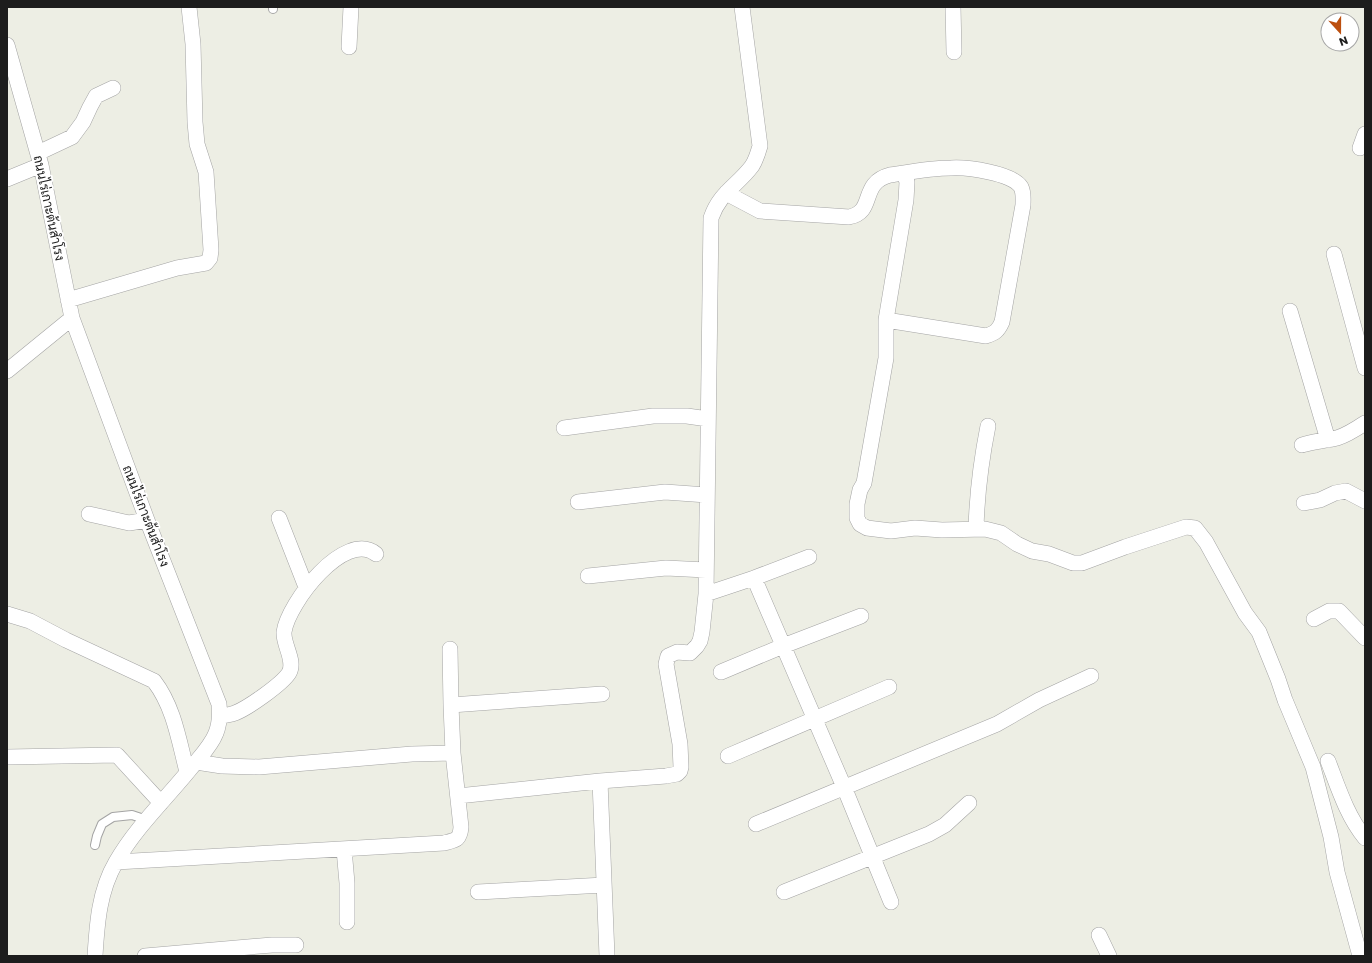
<svg xmlns="http://www.w3.org/2000/svg" width="1372" height="963" font-family="Poppins,Sarabun,sans-serif">
	<style>
		.lines { fill: none; stroke-linecap: round; stroke-linejoin: round }
		.lane-casing { stroke: #a4a4a4; stroke-width: 10 }
		.street-casing { stroke: #a4a4a4; stroke-width: 16 }
		.lane { stroke: #fff; stroke-width: 8 }
		.street { stroke: #fff; stroke-width: 15 }
		.labels { text-anchor: middle; dominant-baseline: central; stroke-width: 3.5; stroke-linejoin: round; paint-order: stroke }
		.street-label { font-size: 13px; fill: #1d1d1d; stroke: #fff }
	</style>
	<rect width="100%" height="100%" fill="#edeee4"/>
	<g class="lines">
		<g class="lane-casing">
			<path id="lane" d="M273,7V9
				M95,845L97,836L102,824L113,817L132,815L147,820"/>
		</g>
		<g class="street-casing">
			<path id="street" d="M953,7L954,52
				M7,45L41,165L72,318L147,520L219,704C220,714 220,723 216,733C211,746 200,757 191,768C166,799 136,827 116,862C99,891 97,924 95,956
				M349,47L351,7
				M1360,148L1365,134
				M38,153L72,137L83,122L90,107L96,96L113,88
				M904,173L907,182L906,200L886,320V358L864,483L860,490L857,504V518L860,524L867,528L891,531L915,528L942,530L985,529L1001,533L1017,544L1032,551L1049,554L1073,563H1082L1125,547L1186,527L1195,528L1206,542L1245,613L1259,632L1278,679L1285,700L1313,767L1331,837L1337,872L1360,956
				M7,179L41,165
				M726,193L760,211L849,217C876,212 859,183 890,175C910,172 931,168 951,168C967,167 1012,173 1021,187C1024,193 1023,199 1023,205L1002,322C998,331 995,333 986,336L886,320
				M1334,254L1365,368
				M68,300L177,268L206,263L210,258L211,250L206,172L197,144L195,122L193,44L189,7
				M1290,311L1328,440
				M7,371L72,318
				M564,428L653,416H687L708,419
				M1302,445C1313,441 1325,441 1337,438C1347,435 1356,429 1365,423
				M578,502L665,492L707,495
				M1304,503L1320,500L1335,493L1346,491L1365,501
				M89,514L129,523L147,520
				M279,518L306,587
				M976,529C977,493 981,461 988,426
				M588,576L666,568L706,570
				M754,578L844,787L891,902
				M706,594L754,578L809,557
				M7,614L30,621L66,640L154,681C174,707 179,741 187,772
				M1314,619L1329,611H1339L1365,638
				M721,672L783,646L861,616
				M451,705L602,694
				M220,717C225,715 230,715 235,713C248,708 282,684 289,673C296,661 283,645 284,632C288,603 345,529 376,554
				M728,756L889,687
				M7,757L117,755L161,803
				M1328,761C1338,787 1347,816 1365,838
				M196,762L222,766L259,767L412,754L453,753
				M458,796L600,781
				M756,824L997,724L1039,700L1091,676
				M344,849L347,883V922
				M116,862L444,843C456,840 460,840 461,827L453,753L451,705L450,649
				M478,892L604,885
				M784,892L929,834L945,825L969,803
				M1099,935L1109,956
				M145,956L272,945H296
				M607,956L600,781L666,776L677,774L680,771L681,767L680,744L666,664L668,656L677,652L690,653L697,646L700,641L702,632L706,594L711,218C720,192 737,186 752,166C756,160 758,153 760,146L742,7"/>
		</g>
		<use href="#lane" class="lane"/>
		<use href="#street" class="street"/>
	</g>
	<g class="labels">
		<g class="street-label">
			<text transform="translate(49 208) rotate(78)">ถนนไร่เกาะต้นสำโรง</text>
			<text transform="translate(146 516) rotate(69)">ถนนไร่เกาะต้นสำโรง</text>
		</g>
	</g>
	<rect width="1372" height="963" fill="none" stroke="#1d1d1d" stroke-width="16"/>
	<g transform="translate(1340 32) rotate(159)"><circle r="19" fill="#ffffff" stroke="#a5a5a5"/>
	<path d="M0-3L7 15L0 10L-7 15Z" fill="#bc4f0f"/>
	<text y="-6" font-size="11" font-weight="bold" text-anchor="middle" fill="#1d1d1d">N</text>
	</g>
</svg>
